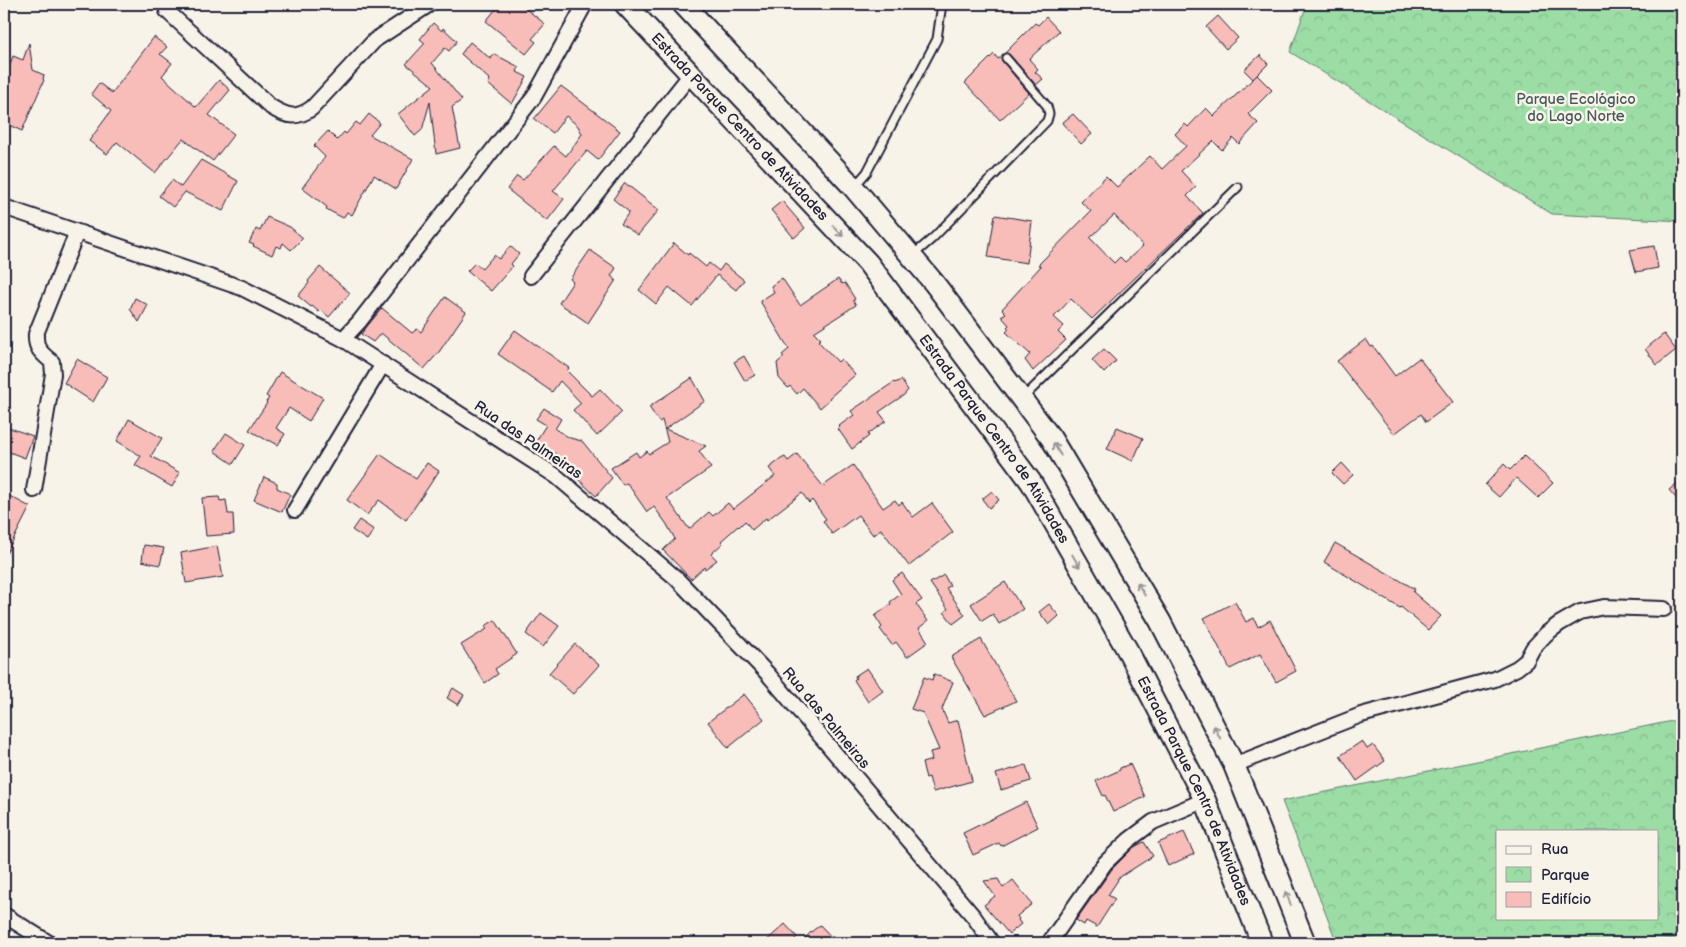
<svg xmlns="http://www.w3.org/2000/svg" width="1686" height="947" font-family="'Balsamiq Sans',sans-serif">
	<style>
		.park { fill: url(#park-crowns); stroke: #5f7f70; fill-rule: evenodd }
		.building { fill: #f8bcb9; stroke: #22223b; fill-rule: evenodd }
		.lines { fill: none; stroke-linecap: round; stroke-linejoin: round }
		.lane-casing { stroke: #22223b; stroke-width: 11 }
		.street-casing { stroke: #22223b; stroke-width: 18 }
		.secondary-casing { stroke: #22223b; stroke-width: 24 }
		.lane { stroke: #f7f3e8; stroke-width: 7 }
		.street { stroke: #f7f3e8; stroke-width: 14 }
		.secondary { stroke: #f7f3e8; stroke-width: 20 }
		.oneway { stroke: #97959a }
		.labels { text-anchor: middle; dominant-baseline: central; stroke-width: 5; stroke-linejoin: round; paint-order: stroke }
		.park-label { font-size: 15px; fill: #475a5b; stroke: #f7f3e8 }
		.street-label { font-size: 15px; fill: #22223b; stroke: #f7f3e8 }
	</style>
	<defs>
		<pattern id="park-crowns" width="20" height="18" patternUnits="userSpaceOnUse" patternTransform="scale(1.25)"><rect width="20" height="18" fill="#9cdca5"/><path d="M2 6a3 3 0 1 1 6 0M12 15a3 3 0 1 1 6 0" fill="none" stroke="#86bc8f"/></pattern>
	</defs>
	<rect width="100%" height="100%" fill="#f7f3e8"/>
	<filter id="ink" filterUnits="userSpaceOnUse"><feTurbulence type="fractalNoise" baseFrequency=".02" numOctaves="2"/><feDisplacementMap in="SourceGraphic" scale="10" xChannelSelector="R" yChannelSelector="G"/><feConvolveMatrix kernelMatrix="1 2 1 2 8 2 1 2 1" color-interpolation-filters="sRGB"/></filter>
	<g filter="url(#ink)">
		<path class="park" d="M1307,4H1682V221L1552,214L1290,52Z
			M1682,719V943H1337L1282,801ZM1497,831H1657V918H1497Z"/>
		<path class="building" d="M500,4H520L545,24L532,39L536,42L526,54L486,21Z
			M1218,16L1238,38L1226,49L1206,27Z
			M1046,17L1059,31L1029,59L1038,69L1035,72L1043,79L1036,85L1010,55L1005,53L1035,23L1038,25Z
			M433,23L442,31L443,28L457,41L449,51L445,48L432,63L462,100L452,107L460,148L436,154L430,102L422,130L415,136L398,114L433,86L406,64L425,43L420,39Z
			M154,37L167,47L160,54L172,63L162,76L196,107L219,80L230,90L209,115L234,134L213,161L183,139L155,173L117,142L107,154L89,141L111,111L91,94L99,83L112,93Z
			M470,42L491,59L494,54L519,67L517,72L527,77L512,104L488,84L490,80L461,54Z
			M29,43L33,70L44,75L43,79L44,80L22,131L4,123V80L13,56L23,60Z
			M994,54L998,59L1001,57L1002,61L1029,93L1000,120L965,83Z
			M1260,55L1268,64L1253,79L1244,70Z
			M1257,75L1272,90L1248,114L1258,123L1239,144L1233,138L1222,150L1213,141L1181,171L1196,187L1187,196L1203,213L1092,319L1071,299L1054,317L1064,326L1058,332L1066,340L1033,371L1025,360L1030,354L1006,332L1009,329L1007,327L1009,325L1001,316L1006,313L1002,309L1041,266L1038,265L1091,211L1081,202L1106,176L1117,187L1150,156L1162,169L1186,146L1175,134L1185,124L1188,127L1206,108L1214,116ZM1114,215L1143,246L1125,262L1120,257L1114,263L1090,238Z
			M561,86L620,131L598,160L587,151L553,191L564,199L547,221L507,189L517,176L523,180L554,146L566,156L582,134L578,126L566,116L553,133L534,119Z
			M369,114L380,123L370,135L413,159L396,189L374,175L352,215L347,212L343,218L326,209L327,207L302,188L325,157L314,146L328,131L337,140L344,132L346,134L356,122L360,125Z
			M1073,114L1092,134L1081,144L1062,123Z
			M201,160L238,181L223,211L185,192L173,207L159,196L172,180L181,187Z
			M625,183L659,210L638,235L621,224L629,212L613,199Z
			M782,201L805,228L794,238L771,210Z
			M995,215L1032,221L1027,263L988,257Z
			M267,217L290,227L303,238L291,250L283,243L281,248L276,246L272,255L253,246L254,245L249,243L256,229L260,231Z
			M674,243L688,255L689,253L706,267L709,263L719,271L724,264L744,280L736,290L717,275L692,306L669,287L656,304L639,290Z
			M510,246L519,254L511,264L513,266L491,291L467,271L475,263L482,269L494,255L499,259Z
			M1654,246L1658,268L1636,272L1630,250Z
			M590,250L616,268L611,276L616,280L588,323L559,303L573,282L570,279Z
			M320,267L350,293L329,317L321,310L319,312L312,306L311,307L298,296L309,283L308,281Z
			M782,278L800,305L838,279L842,284L845,283L855,299L853,300L856,305L814,332L821,339L818,341L838,362L841,359L855,375L829,398L830,399L820,408L803,388L797,394L790,386L788,388L779,378L777,363L784,357L782,355L789,349L760,301L774,292L771,286Z
			M445,297L466,312L439,352L424,369L381,333L373,342L361,334L382,308L412,333L417,329L421,332Z
			M135,298L148,305L139,322L130,309Z
			M515,330L569,368L567,371L592,396L600,389L622,412L597,436L573,410L581,403L560,381L552,392L498,354Z
			M1664,334L1676,350L1657,365L1645,349Z
			M1366,339L1371,347L1373,346L1395,376L1419,358L1453,402L1426,422L1421,414L1394,434L1337,361Z
			M1104,349L1116,361L1104,373L1092,360Z
			M744,356L755,375L745,381L734,362Z
			M77,359L107,377L93,402L64,383Z
			M280,372L323,398L309,421L289,408L276,428L285,434L278,445L269,440L268,441L249,430L267,403L266,402L269,398L266,396Z
			M692,378L705,401L665,429L706,446L699,451L711,468L667,498L689,529L709,512L713,516L728,503L733,509L775,476L769,468L781,459L785,457L788,461L797,454L823,486L853,465L883,508L895,500L899,505L902,502L913,517L932,503L953,532L909,566L881,529L873,535L858,515L832,534L823,521L826,519L812,500L809,503L802,493L767,520L766,518L752,530L745,521L739,527L738,526L721,541L723,543L711,554L717,560L705,569L704,567L691,579L663,550L675,539L666,523L654,507L647,512L627,483L623,485L611,468L636,452L639,457L647,451L649,454L668,442L662,420L659,422L649,407Z
			M901,380L908,390L904,395L879,412L886,421L868,434L869,436L852,449L838,429L840,427L839,426L854,415L851,411L894,382L895,383Z
			M544,408L561,419L555,429L570,438L582,441L612,478L596,496L561,463L565,460L536,441L546,425L536,419Z
			M129,419L162,438L151,456L180,473L172,487L135,465L141,456L117,441Z
			M4,426L33,436L25,458L4,450Z
			M1117,427L1143,438L1133,461L1107,449Z
			M226,433L245,445L233,464L214,451Z
			M380,454L416,479L427,463L439,471L406,520L379,500L367,515L347,500Z
			M1524,456L1553,483L1538,498L1516,478L1499,497L1485,485L1504,464L1510,470Z
			M1342,463L1353,475L1343,484L1332,473Z
			M264,477L277,483V488L290,494L282,512L254,500Z
			M1682,479V505L1669,490Z
			M992,491L999,500L989,508L982,499Z
			M4,493L30,507L4,558Z
			M219,497L220,501L226,500L228,514H233L234,534L206,536L202,498Z
			M359,520L374,530L367,540L352,530Z
			M1335,543L1415,589L1413,592L1441,616L1428,630L1401,607L1400,608L1324,562Z
			M144,545L164,548L160,565L142,561Z
			M217,546L223,577L186,583L181,553Z
			M902,573L922,600L916,604L928,621L919,628L928,642L907,657L896,642L892,645L880,629L882,627L875,616L891,604L890,602L901,594L892,580Z
			M944,575L950,586L946,588L965,615L953,624L944,612L948,609L930,583Z
			M1005,582L1023,609L999,624L993,614L982,621L971,604Z
			M1235,602L1246,622L1254,618L1258,627L1270,620L1296,671L1276,682L1260,654L1230,669L1204,618Z
			M1049,604L1059,616L1049,625L1039,612Z
			M541,613L559,626L543,647L526,634Z
			M495,620L517,654L495,669L498,674L485,683L461,645L487,629L485,626Z
			M981,639L1016,701L985,715L951,657Z
			M575,644L599,665L573,694L549,673Z
			M867,668L883,691L868,702L854,680L856,678L855,676Z
			M934,674L953,682L942,709L948,723L958,720L972,781L933,792L929,777L926,778L922,763L932,760L930,752L939,750L923,713L911,709L924,677L932,680Z
			M453,688L464,695L458,705L447,698Z
			M744,694L764,719L728,748L708,722Z
			M1362,741L1367,749L1373,745L1385,761L1357,781L1340,756Z
			M1130,764L1145,797L1113,812L1105,795L1103,796L1096,781L1120,770V768Z
			M1026,765L1031,781L1001,790L996,774Z
			M1026,802L1038,827L1001,846L999,843L973,855L963,833Z
			M1184,832L1194,854L1168,866L1158,843Z
			M1144,842L1153,856L1117,879L1118,880L1108,895L1115,899L1097,927L1086,921L1084,925L1076,920L1112,869L1134,847Z
			M998,879L1003,888L1013,880L1032,904L1017,916L1019,919L1018,920L1021,924L1009,934L984,905L995,896L984,881Z
			M785,924L797,937L791,943H764Z
			M820,925L837,943H800L811,932Z"/>
		<g class="lines">
			<g class="lane-casing">
				<path id="lane" d="M854,187L867,172L937,39L942,4
					M912,256L933,238L1047,121L1049,114L1047,106L1006,58
					M1024,397L1238,187"/>
			</g>
			<g class="street-casing">
				<path id="street" d="M167,11L271,107C287,117 297,119 312,108L375,40L430,4
					M4,207L242,288L343,339L556,476L676,578L767,673L974,917L992,943
					M531,276L691,74
					M343,339L359,322L534,97L585,4
					M34,490L53,374L52,362C41,353 35,348 36,334L77,232
					M295,510L383,364
					M1234,765L1361,715L1495,679L1517,668L1526,661L1533,648L1546,634L1559,624L1580,612L1604,607L1664,609
					M4,915L49,943
					M1049,943L1105,863L1129,840L1153,822L1205,800"/>
			</g>
			<g class="secondary-casing">
				<g id="secondary">
					<path id="s1" d="M625,4L868,263L1031,482L1129,653L1205,800L1262,943"/>
					<path d="M683,4L854,188L934,283L1051,438L1160,621L1234,765L1305,943"/>
				</g>
			</g>
			<use href="#lane" class="lane"/>
			<use href="#street" class="street"/>
			<use href="#secondary" class="secondary"/>
		</g>
		<defs><path id="oneway-shaft" d="M-6 0H5M1.5-3L5.5 0L1.5 3" fill="none" stroke-width="1.6" stroke-linecap="round" stroke-linejoin="round" transform="scale(1.25)"/></defs>
		<g class="oneway">
			<use href="#oneway-shaft" transform="translate(838 231) rotate(47)"/>
			<use href="#oneway-shaft" transform="translate(1057 449) rotate(-121)"/>
			<use href="#oneway-shaft" transform="translate(1076 561) rotate(60)"/>
			<use href="#oneway-shaft" transform="translate(1141 589) rotate(-121)"/>
			<use href="#oneway-shaft" transform="translate(1217 732) rotate(-117)"/>
			<use href="#oneway-shaft" transform="translate(1288 898) rotate(-112)"/>
		</g>
	</g>
	<g class="labels">
		<g class="park-label">
			<text x="1576" y="99">Parque Ecológico<tspan x="1576" dy="17">do Lago Norte</tspan></text>
		</g>
		<g class="street-label">
			<text stroke="none"><textPath href="#s1" startOffset="168">Estrada Parque Centro de Atividades</textPath></text>
			<text transform="translate(528 440) rotate(34)">Rua das Palmeiras</text>
			<text stroke="none"><textPath href="#s1" startOffset="572">Estrada Parque Centro de Atividades</textPath></text>
			<text transform="translate(826 718) rotate(50)">Rua das Palmeiras</text>
			<text stroke="none"><textPath href="#s1" startOffset="978">Estrada Parque Centro de Atividades</textPath></text>
		</g>
	</g>
	<rect width="1686" height="947" fill="none" stroke="#f7f3e8" stroke-width="20"/>
	<rect x="10" y="10" width="1666" height="927" fill="none" stroke="#22223b" stroke-width="2" filter="url(#ink)"/>
	<rect x="1496" y="830" width="162" height="90" fill="#f7f3e8" stroke="#a29fa3"/>
	<rect x="1506" y="846" width="25" height="8" fill="#f7f3e8" stroke="#a29fa3"/>
	<text x="1541" y="854" font-size="15" fill="#22223b">Rua</text>
	<rect x="1506" y="867" width="25" height="15" fill="url(#park-crowns)" stroke="#a29fa3"/>
	<text x="1541" y="880" font-size="15" fill="#22223b">Parque</text>
	<rect x="1506" y="892" width="25" height="15" fill="#f8bcb9" stroke="#a29fa3"/>
	<text x="1541" y="904" font-size="15" fill="#22223b">Edifício</text>
</svg>
